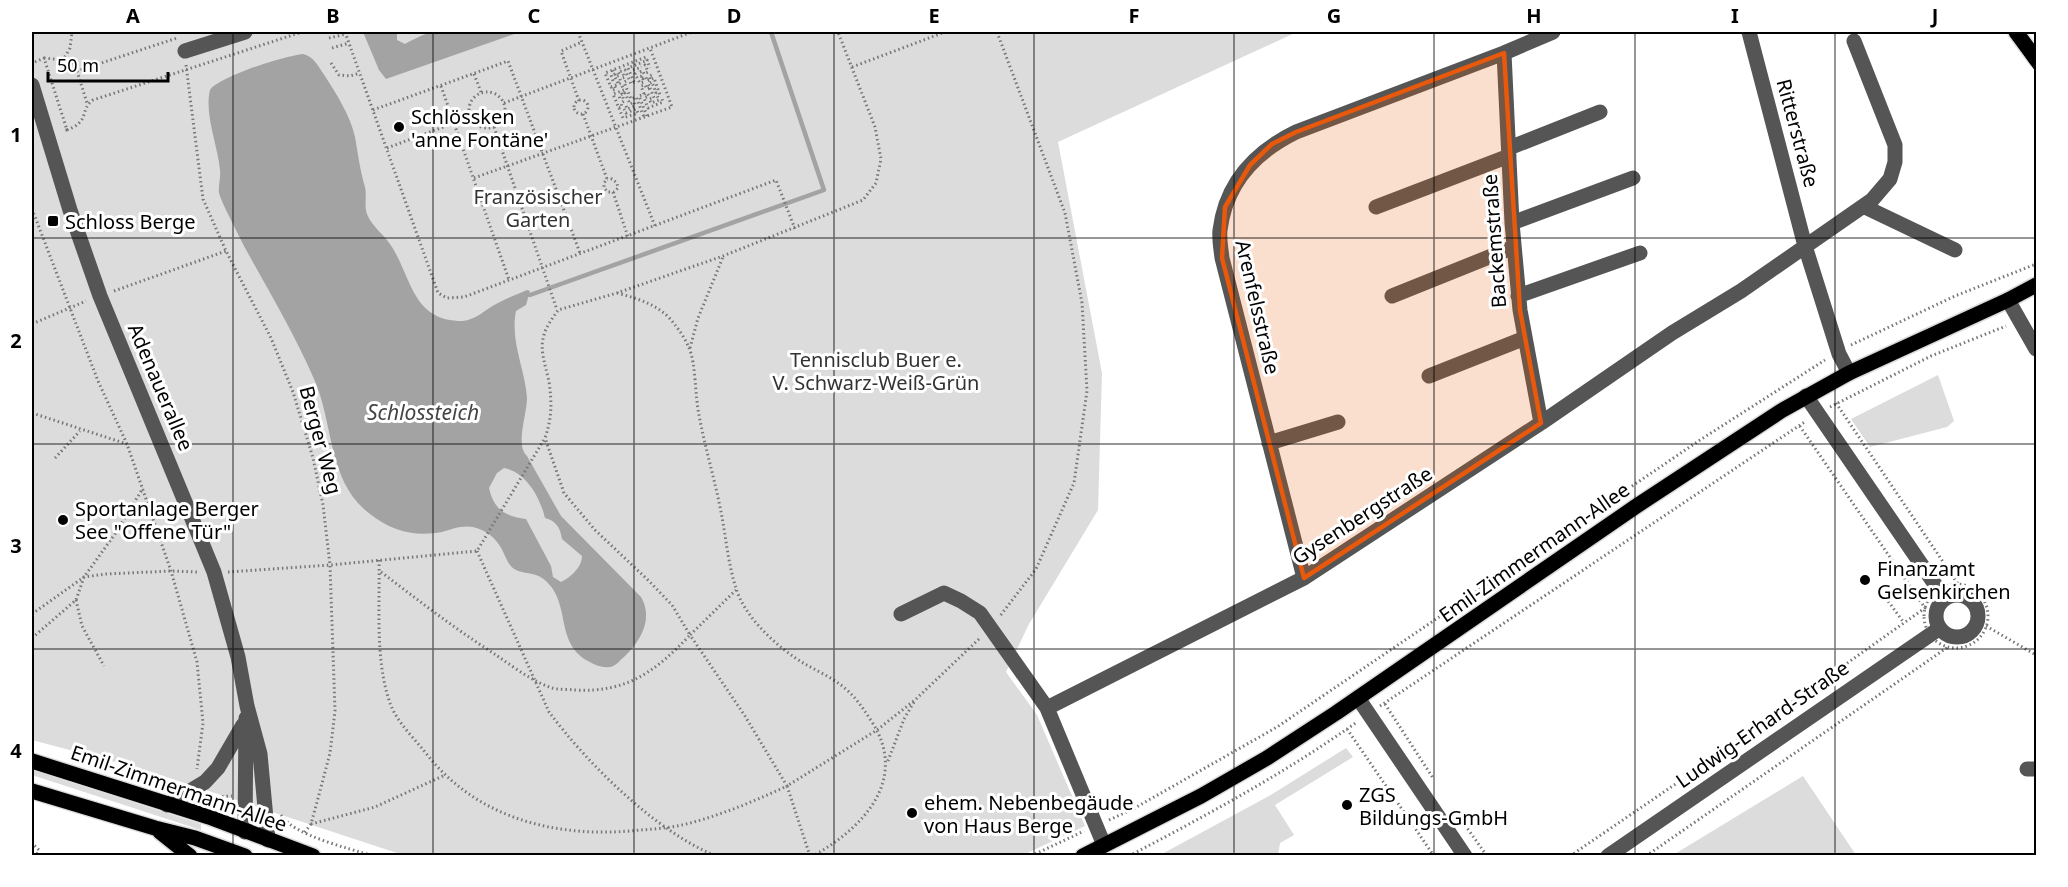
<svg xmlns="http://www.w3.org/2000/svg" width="2068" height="887" font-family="'Noto Sans',sans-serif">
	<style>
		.green { fill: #dcdcdc }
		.water { fill: #a3a3a3; fill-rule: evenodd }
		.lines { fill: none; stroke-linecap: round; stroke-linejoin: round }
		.stream { stroke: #a3a3a3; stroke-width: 4.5 }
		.major-casing { stroke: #dbdbdb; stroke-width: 18 }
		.path { stroke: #777; stroke-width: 3; stroke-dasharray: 1.5 3; stroke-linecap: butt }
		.minor { stroke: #555; stroke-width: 15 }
		.major { stroke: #000; stroke-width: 15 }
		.tram { stroke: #000; stroke-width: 1.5 }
		.marked { fill: #e8590c; fill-opacity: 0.2; stroke: #e8590c; stroke-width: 4.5; stroke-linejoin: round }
		.grid { fill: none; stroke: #000; stroke-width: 1.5; stroke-opacity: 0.55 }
		.poi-dot { fill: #000; stroke: #fff; stroke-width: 2 }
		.labels { text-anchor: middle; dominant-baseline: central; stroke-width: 6; stroke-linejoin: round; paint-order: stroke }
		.poi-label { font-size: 20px; fill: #000; stroke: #fff; text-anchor: start }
		.street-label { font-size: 20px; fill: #000; stroke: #fff }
		.park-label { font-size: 20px; fill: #333; stroke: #fff }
		.water-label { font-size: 21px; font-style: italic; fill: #444; stroke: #fff }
		.neatline { fill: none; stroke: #000; stroke-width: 2 }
		.grid-label { font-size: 20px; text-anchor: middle; font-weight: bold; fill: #000 }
	</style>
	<rect width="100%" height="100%" fill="#fff"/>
	<path class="green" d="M32,32H1297L1058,142L1102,373L1098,510L1029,624L1006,672L1037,715L1085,826L1021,856L403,855L145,770L32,740Z
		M1938,375L1954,421L1947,427L1870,447L1851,419Z
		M1346,748L1353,757L1275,805L1294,835L1280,843L1278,855H1160L1269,796Z
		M32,770L201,824V830L32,775Z
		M1803,776L1856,855H1673Z"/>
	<path class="water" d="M363,32H397V40L405,44C416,38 438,26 450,34L461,32H520L386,79L379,70Z
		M303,54C314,56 319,68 325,76C337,95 350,115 355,137C358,154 360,170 365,187C367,195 364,206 367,214C372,227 385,235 392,247C412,279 413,321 462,321C477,320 485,309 498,303C507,298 518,294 527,290L530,291L526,305L516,311C510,342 525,368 527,398C527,414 515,446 527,456L561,516L641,597C654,619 640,642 624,657C619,661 616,666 610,667C602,668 595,665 588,661C553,642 573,600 542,578C533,572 524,574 516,570C502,564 507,536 473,527C462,525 452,529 442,532C415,537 391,531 370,514C327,482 334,423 314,379C294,333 268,290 244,246C239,235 222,204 219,193C218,186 221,178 220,170C218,146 204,114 210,90C220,76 285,56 303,54ZM504,468C526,472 540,497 545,518C556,521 560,527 562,539L582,556C582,567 571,577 561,582L553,577L551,566L526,519C505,516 494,510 489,488L497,473Z"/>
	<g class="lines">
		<path class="stream" d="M530,295L824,190L771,32"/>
		<g class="major-casing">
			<path id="major" d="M2016,32L2036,59
				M32,761L209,817L313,856
				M32,791L155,828L195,838L245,856
				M160,832L190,856
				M1083,856L1201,796L1267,758L1336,713L1635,507L1781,411L1849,373L2008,300L2036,285"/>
		</g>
		<path class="path" d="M345,32L438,293L447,298L464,297L776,180L795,229
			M578,32L655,226
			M997,32L1065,213L1082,303L1087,391L1074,483L1036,569L1000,616
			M329,38L346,34
			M332,48L349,43
			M44,58L63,60L70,48L72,32
			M63,60L74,65L77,71L177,38
			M35,62L44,58L67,130H65
			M331,63L339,75L350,76L360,73
			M186,65L203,199L226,251L271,338L293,392L313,458L323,505L330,565L335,711L330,753L320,791L311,824L304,833
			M852,67L945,32
			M633,70L639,68L640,71
			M77,71L87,103
			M640,72L643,71L644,74L648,72L645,65L641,67
			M636,73L635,74L640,83L644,82L642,76L638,77
			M474,74L481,92
			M623,74L625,77L620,79L621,83L611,87L605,73L646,57L650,68
			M642,78L646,77L647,81L654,78L659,92
			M650,79L649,76L652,75
			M613,81L611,75L615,74L613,70
			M626,81L624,82L631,99L636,97L644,117
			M634,82L628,68L648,60
			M618,83L615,77L620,75L618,72L625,70L631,84L634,82
			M441,86L509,280
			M622,86L624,90L613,94L623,118L638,113L636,109L626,113L624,109
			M650,88L654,98L649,99L651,103L659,100L656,93L659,92L660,95
			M613,90L616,89L614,85
			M469 110a18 18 0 1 1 36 0a18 18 0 1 1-36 0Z
			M644,94L641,86L645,85L647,89L650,88L648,84L652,82L656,93
			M574 107a7 7 0 1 1 14 0a7 7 0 1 1-14 0Z
			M579,101L561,51L582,42
			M504,103L692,32
			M626,106L627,109L635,106L634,102L630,104L625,93L628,92
			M619,108L622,107L621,103L624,101L622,94L619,96L620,99
			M373,110L508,61L580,253
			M583,114L607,179L604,183V188L608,192H614L618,188L617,183L612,179H607
			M647,116L639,96L647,93L649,96L644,98L648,108L663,102L662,99
			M494,127L557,310
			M67,130C91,121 79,110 93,100L302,32
			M387,148L470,117
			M474,178L672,107L650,48
			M613,192L628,237
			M32,209L98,381L127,444L171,571L197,662L203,723L197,769
			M114,291L226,251
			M617,293C639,299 661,305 675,325C680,331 686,340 689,348C696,363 695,397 699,415C705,448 715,480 721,512C726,537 728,564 736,588C744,617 779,649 805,664C819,672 835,679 847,690C858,700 864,710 872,722C909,780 863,828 813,856
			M32,324L86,301
			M1851,345L1955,296L2036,264
			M690,348L698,318L723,257
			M1836,403L1958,584
			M1830,407L1931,356L2006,326
			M32,413L127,444
			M55,458L80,431
			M477,551L549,712C588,764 655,831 716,856
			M379,560C380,604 375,658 389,700C395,720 412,736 425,752C477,820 559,839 640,830C658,829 677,827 694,822C726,813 757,800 787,786L745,716L690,635L736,590
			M228,572L330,565L477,551L545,438C552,418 552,402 549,382C546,366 539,351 544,335C546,326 553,318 558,310L617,293L723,256L863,200L876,183L881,159L875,127L838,32
			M381,572C418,600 454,628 493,653C511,665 531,681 552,688C559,690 568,689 575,690C627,693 656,671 690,635L672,605L649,581L595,530L564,493L545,438
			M1924 616a32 32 0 1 1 64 0a32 32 0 1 1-64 0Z
			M1883,594L1904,623
			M76,600L82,626L104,666
			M32,614L84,577L106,574L171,571L197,572
			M1986,626L2036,655
			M32,638L76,600L84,577L115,534L143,488
			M1385,704L1433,778
			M1380,706L1806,421
			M1347,729L1434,856
			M888,761L904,719L914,702
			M154,782H174
			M213,797L232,796
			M281,815C294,836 349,848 373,856
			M1109,820L1133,809L1277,727L1700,440L1825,360
			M311,824L375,807L445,775
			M1465,825L1487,856
			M32,846L33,844L39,850L36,856
			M810,856L787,786L877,730L915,700L979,639
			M1031,856L1084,831
			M1129,856C1207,815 1285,773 1357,722
			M1570,856L1702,766L1925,608L1799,425
			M1646,856L1948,647"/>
		<path class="minor" d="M1749,32L1805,246L1839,354L1849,373
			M185,51L245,32
			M1504,53L1512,223L1520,310L1541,423
			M32,85L70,210L100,296L214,572L238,657L247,706L260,754L268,840
			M1509,148L1600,112
			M1376,207L1509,156
			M1865,207L1955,250
			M1512,223L1633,178
			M1392,296L1514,247
			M1518,296L1640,253
			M2008,300L2036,349
			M1429,376L1525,338
			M1806,396L1945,599
			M1269,443L1338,422
			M1304,578L1222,258C1221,249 1219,239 1220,230C1226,183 1255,152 1296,132L1504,53L1553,32
			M1936 616a21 21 0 1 1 42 0a21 21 0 1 1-42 0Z
			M901,614L944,593L961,601L980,613L1047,708
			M1358,698L1465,856
			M2027,769H2036
			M167,805L205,782L218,768L243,725
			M245,832L246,718
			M1104,845L1047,708L1304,578L1541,423L1672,333L1741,291L1872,200L1890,179L1895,162V145L1854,41
			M1608,856L1940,628"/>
		<use href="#major" class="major"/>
		<path class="tram" d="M2009,32L2036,71
			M2021,32L2036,53"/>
	</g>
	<path class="marked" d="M1504,53L1520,310L1541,423L1304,578L1222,258L1225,207L1250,165L1272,144L1296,132Z"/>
	<path class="grid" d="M233,32V856M433,32V856M634,32V856M834,32V856M1034,32V856M1234,32V856M1434,32V856M1635,32V856M1835,32V856M32,238H2036M32,444H2036M32,649H2036"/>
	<g class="poi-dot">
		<circle cx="399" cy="127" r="6"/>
		<rect x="47" y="215" width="12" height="12" rx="3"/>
		<circle cx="63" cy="520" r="6"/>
		<circle cx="1865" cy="580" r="6"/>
		<circle cx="1347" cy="805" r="6"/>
		<circle cx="912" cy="813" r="6"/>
	</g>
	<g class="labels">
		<g class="poi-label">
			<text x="411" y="116">Schlössken<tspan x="411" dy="23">'anne Fontäne'</tspan></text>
			<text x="65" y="221">Schloss Berge</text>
			<text x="75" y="508">Sportanlage Berger<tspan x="75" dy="23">See "Offene Tür"</tspan></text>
			<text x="1877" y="568">Finanzamt<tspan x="1877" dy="23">Gelsenkirchen</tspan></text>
			<text x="1359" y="794">ZGS<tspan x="1359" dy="23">Bildungs-GmbH</tspan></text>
			<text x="924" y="802">ehem. Nebenbegäude<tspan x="924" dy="23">von Haus Berge</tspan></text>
		</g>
		<g class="street-label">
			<text transform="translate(1798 133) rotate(75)">Ritterstraße</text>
			<text transform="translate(1494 241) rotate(-94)">Backemstraße</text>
			<text transform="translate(1258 307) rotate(77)">Arenfelsstraße</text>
			<text transform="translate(161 387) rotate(67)">Adenauerallee</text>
			<text transform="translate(321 440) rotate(75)">Berger Weg</text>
			<text transform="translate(1362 515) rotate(-33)">Gysenbergstraße</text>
			<text transform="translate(1534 552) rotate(-35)">Emil-Zimmermann-Allee</text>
			<text transform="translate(1762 724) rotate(-35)">Ludwig-Erhard-Straße</text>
			<text transform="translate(179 788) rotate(19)">Emil-Zimmermann-Allee</text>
		</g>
		<g class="park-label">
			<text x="538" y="196">Französischer<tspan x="538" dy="23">Garten</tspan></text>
			<text x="876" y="359">Tennisclub Buer e.<tspan x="876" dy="23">V. Schwarz-Weiß-Grün</tspan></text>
		</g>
		<g class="water-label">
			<text x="423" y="412">Schlossteich</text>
		</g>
	</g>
	<rect width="2068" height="887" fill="none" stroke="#ffffff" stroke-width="66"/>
	<path d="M48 72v9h120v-9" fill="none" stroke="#000000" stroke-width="3"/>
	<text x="57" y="72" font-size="18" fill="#000000" stroke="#ffffff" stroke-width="4.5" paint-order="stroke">50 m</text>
	<rect x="33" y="33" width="2002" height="821" class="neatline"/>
	<g class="grid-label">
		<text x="133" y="23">A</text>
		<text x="333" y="23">B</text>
		<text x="534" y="23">C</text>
		<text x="734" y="23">D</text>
		<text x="934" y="23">E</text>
		<text x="1134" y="23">F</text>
		<text x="1334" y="23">G</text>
		<text x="1534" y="23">H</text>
		<text x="1735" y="23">I</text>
		<text x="1935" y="23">J</text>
		<text x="16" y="142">1</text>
		<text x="16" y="348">2</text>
		<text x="16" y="553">3</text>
		<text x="16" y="758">4</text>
	</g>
</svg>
